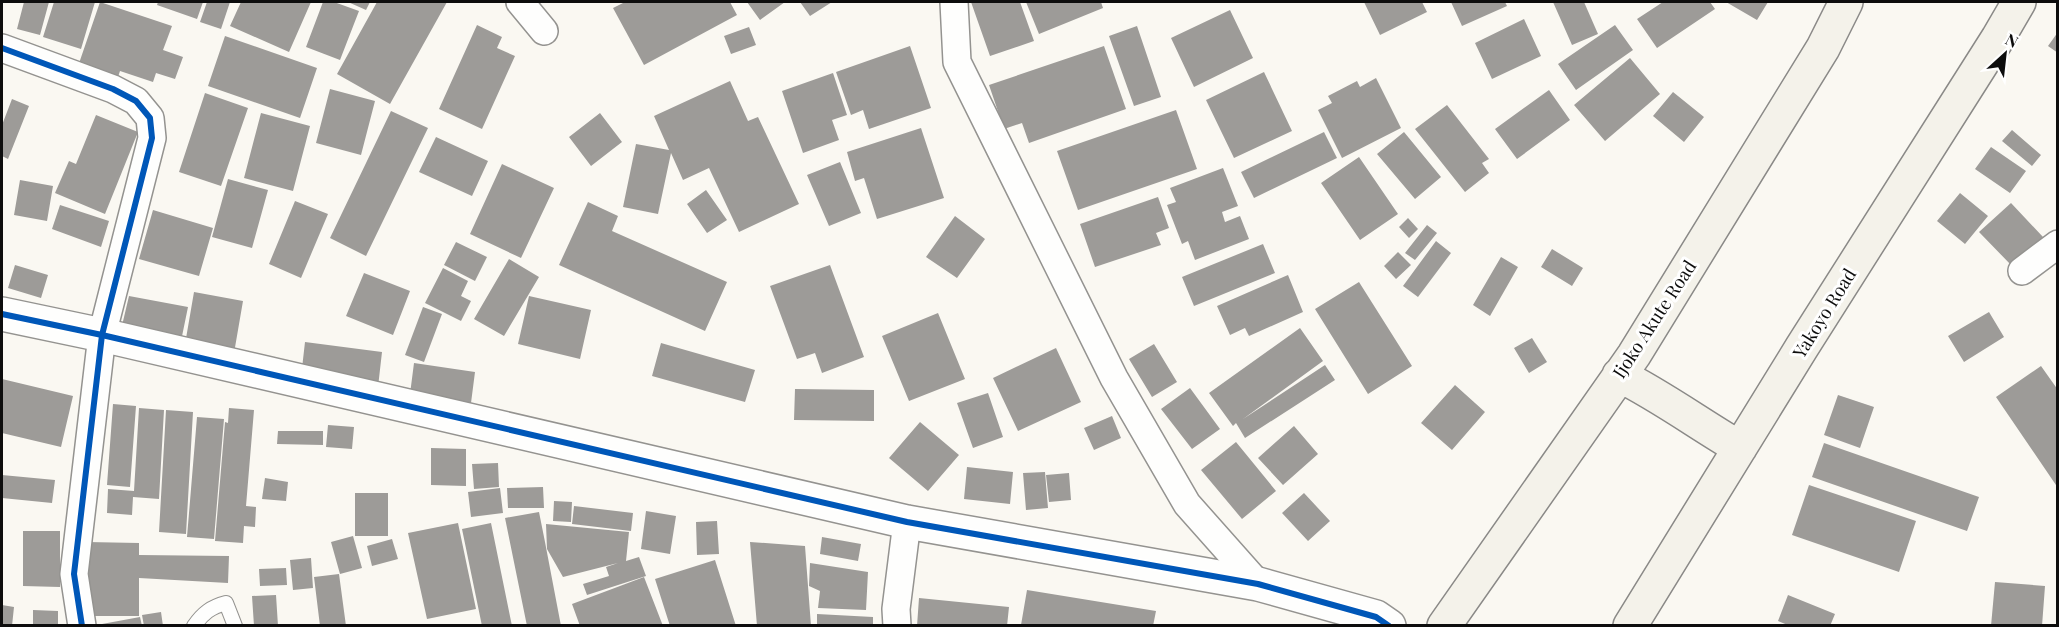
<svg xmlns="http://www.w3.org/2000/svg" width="2059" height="627" font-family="'Playfair Display',serif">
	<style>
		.building { fill: #9d9b98 }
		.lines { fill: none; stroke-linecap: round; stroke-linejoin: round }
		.service-casing { stroke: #949390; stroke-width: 16 }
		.minor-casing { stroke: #949390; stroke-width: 30 }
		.tertiary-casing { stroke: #949390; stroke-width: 36 }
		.secondary-casing { stroke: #8a8987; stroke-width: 36 }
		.service { stroke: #fefefd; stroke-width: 14 }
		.minor { stroke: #fefefd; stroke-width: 27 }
		.tertiary { stroke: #fefefd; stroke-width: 33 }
		.secondary { stroke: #f4f2ea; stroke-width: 33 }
		.cycleway-casing { stroke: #fff; stroke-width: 10 }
		.cycleway { stroke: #0057b8; stroke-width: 6 }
		.labels { text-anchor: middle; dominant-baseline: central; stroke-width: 6; stroke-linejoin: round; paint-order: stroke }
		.street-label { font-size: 18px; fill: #0d0d0d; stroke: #fff }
	</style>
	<rect width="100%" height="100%" fill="#faf8f2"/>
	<path class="building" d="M24,2H49L40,35L17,29Z
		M54,2H95L81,49L43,37Z
		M100,2L172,26L163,50L183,57L175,79L156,73L153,82L120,71L114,89L75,75Z
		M158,2H203L197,19L157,5Z
		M207,2H230L221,29L200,22Z
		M241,2H311L289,52L230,26Z
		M323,2H334L359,11L340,60L306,47Z
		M348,2H370L366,10Z
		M377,2H447L390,104L337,74Z
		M625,2H730L737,15L644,65L613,8Z
		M747,2H785L760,20Z
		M800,2H832L810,16Z
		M971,2H1020L1034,41L990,56Z
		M1026,2H1101L1103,8L1039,34Z
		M1364,2H1422L1427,12L1380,35Z
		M1451,2H1505L1507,6L1462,26Z
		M1553,2H1584L1598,34L1572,45Z
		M1663,2H1710L1715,9L1657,48L1637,19Z
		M1726,2H1768L1757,20Z
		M1230,10L1253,58L1194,87L1171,38Z
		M1524,19L1541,56L1492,79L1475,43Z
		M477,25L502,37L497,48L515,56L482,129L439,109Z
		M1615,25L1633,50L1576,90L1558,64Z
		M1137,26L1161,97L1134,106L1109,36Z
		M749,27L756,45L731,54L724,36Z
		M2058,32V53L2048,46Z
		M225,36L317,68L300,118L208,86Z
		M910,46L931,108L869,129L863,110L851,115L836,72Z
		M1104,46L1126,109L1029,143L1022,123L1004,129L989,85Z
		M1630,58L1660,94L1605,141L1574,105Z
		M1264,72L1292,131L1234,158L1206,100Z
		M833,73L847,115L832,120L839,140L803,153L782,91Z
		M1376,78L1401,128L1342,158L1318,110L1332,103L1328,96L1357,81L1360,87Z
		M730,81L748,121L758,117L799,204L739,232L709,168L683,180L671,153L658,214L623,207L636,144L669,150L654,116Z
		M330,89L375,101L361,155L316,143Z
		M1549,90L1570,120L1517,159L1495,129Z
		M1673,92L1704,117L1684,142L1653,116Z
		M205,93L248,108L221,186L179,172Z
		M12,99L29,106L8,159L2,156V125Z
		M1447,105L1489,159L1482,163L1489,173L1465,192L1415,129Z
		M1176,110L1197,169L1078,210L1057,151Z
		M391,111L428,128L366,256L330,238Z
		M261,113L310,126L293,191L244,178Z
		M600,113L622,142L591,166L569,137Z
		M96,115L138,132L105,214L55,193L69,161L76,164Z
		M921,128L944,198L877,219L864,178L855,181L847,152Z
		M2012,130L2041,155L2032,166L2002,141Z
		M1324,132L1337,158L1254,198L1241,172Z
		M1404,132L1441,177L1415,199L1377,154Z
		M436,137L488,161L472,196L419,172Z
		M1991,147L2026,171L2010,193L1975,169Z
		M1359,157L1398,214L1360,240L1321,183Z
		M840,162L861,213L829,226L807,175Z
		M502,164L554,188L521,258L470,234Z
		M1223,168L1238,206L1222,212L1225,222L1240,216L1249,239L1195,260L1188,241L1182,244L1167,205L1176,202L1170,188Z
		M228,179L268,190L252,248L212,237Z
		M20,180L53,186L47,221L14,215Z
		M706,190L727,220L707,233L687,204Z
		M1960,193L1988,216L1965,244L1937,221Z
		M1158,197L1169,228L1156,233L1161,245L1095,267L1080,224Z
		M295,201L328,214L301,278L269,264Z
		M588,202L618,216L612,231L727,282L705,331L559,265Z
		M2011,203L2043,237L2012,266L1979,232Z
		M60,205L109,221L101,247L52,229Z
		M153,210L213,228L199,276L139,259Z
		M955,216L985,239L957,278L926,257Z
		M1408,218L1418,229L1409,238L1399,227Z
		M1427,225L1437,233L1415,260L1405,253Z
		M1436,241L1451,253L1418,297L1403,286Z
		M456,242L487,257L475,281L444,265Z
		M1263,244L1275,273L1194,306L1182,277Z
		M1552,249L1583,268L1572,286L1541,267Z
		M1398,252L1411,265L1396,279L1384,266Z
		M1501,257L1518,267L1490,316L1473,305Z
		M509,259L539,277L504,336L474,319Z
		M15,265L48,275L41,298L8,288Z
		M830,265L864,357L822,373L815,353L797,359L770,286Z
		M443,268L468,281L461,296L471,301L461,321L425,303Z
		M364,273L410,291L393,335L346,316Z
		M1288,275L1303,312L1249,336L1245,328L1230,335L1217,306Z
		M1359,282L1412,366L1368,394L1315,309Z
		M194,292L243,301L233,359L184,350Z
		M129,296L188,307L180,346L120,334Z
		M529,296L591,310L580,359L518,344Z
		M423,307L442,314L424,362L405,355Z
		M1989,312L2004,337L1964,362L1948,336Z
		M938,313L965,379L909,401L882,336Z
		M1300,328L1323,361L1243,419L1325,365L1335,380L1245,438L1236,423L1233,426L1209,393Z
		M1532,338L1547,362L1529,373L1514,348Z
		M305,342L382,352L378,387L301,377Z
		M661,343L755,370L745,402L652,376Z
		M1154,344L1177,382L1152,397L1129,359Z
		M1056,348L1081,402L1018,431L993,378Z
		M414,363L475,372L471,403L410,394Z
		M2041,366L2058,390V488L1996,397Z
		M2,379L73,396L61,447L2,433Z
		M1455,385L1485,412L1452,450L1421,423Z
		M1190,388L1220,429L1192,449L1161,409Z
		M795,389L874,390V421L794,420Z
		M988,393L1003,437L973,448L957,403Z
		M1838,395L1874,407L1860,448L1824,435Z
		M113,404L136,406L130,487L107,485Z
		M139,408L164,410L159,499L133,497L132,515L107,513L108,489L134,491Z
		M229,408L254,410L246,506L256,507L255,527L244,526L243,543L215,541L225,422L228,423Z
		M166,410L193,412L186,534L159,532Z
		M1112,416L1121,438L1094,450L1084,428Z
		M197,417L224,419L214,539L187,537Z
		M920,422L959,455L928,491L889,458Z
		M328,425L354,427L352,449L326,447Z
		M1294,426L1318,454L1283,485L1258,458Z
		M278,431H323V445L277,444Z
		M1236,442L1276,491L1242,519L1201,470Z
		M1824,443L1979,497L1967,531L1812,477Z
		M431,448L466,449V486L431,485Z
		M498,463L499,487L474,489L472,464Z
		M967,467L1013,472L1010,504L964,499Z
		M1045,472L1048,508L1026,510L1023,473Z
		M1069,473L1071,500L1049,502L1046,475Z
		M2,475L55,480L52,503L2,498Z
		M265,478L288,482L286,501L262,499Z
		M1809,485L1916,521L1899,572L1792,535Z
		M543,487L544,508H508L507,488Z
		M500,488L503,513L471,517L468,492Z
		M355,493H388V536H355Z
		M1304,493L1330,521L1308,541L1282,513Z
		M554,501L572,502L571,522L553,521Z
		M574,506L633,513L631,531L572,524Z
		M646,511L676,516L670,554L641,549Z
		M539,512L545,542L561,626H527L505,518Z
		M717,521L719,554L697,555L696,522Z
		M458,523L476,609L427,619L408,533Z
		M491,523L512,626H482L462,529Z
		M546,524L629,532L626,561L639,557L646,576L587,595L583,584L609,576L606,567L618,563L563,577L547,549Z
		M23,531H60V587L23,586Z
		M353,536L362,568L340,574L331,542Z
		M822,537L861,544L858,561L820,554Z
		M392,539L398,559L372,566L367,546Z
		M87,542L139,543V555L229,556L228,583L139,578V616H86Z
		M750,542L805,546L811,626H757Z
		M311,558L313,588L293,590L290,560Z
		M715,560L736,626H670L655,579Z
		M810,563L868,572L866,610L818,608L820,591L809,586Z
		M286,568L287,585L260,586L259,569Z
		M339,574L346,626H320L314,577Z
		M644,577L663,626H580L572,604Z
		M1995,582L2045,586L2042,626H1991Z
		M1027,590L1156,611L1153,626L1021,625Z
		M276,595L278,626H254L252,596Z
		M1788,595L1835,614L1830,626H1790L1778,621Z
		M919,598L1009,607L1007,626H917Z
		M2,605L14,607L12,626H2Z
		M33,610L58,611V626H33Z
		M161,612L163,626H144L142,615Z
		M817,614L873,617V626H817Z
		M140,617L142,626H102V624Z"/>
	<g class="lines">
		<g class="service-casing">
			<path id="service" d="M194,626C203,613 211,607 226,603L235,626"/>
		</g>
		<g class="minor-casing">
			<path id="minor" d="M520,2L544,31
				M954,2L957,62L1114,378L1187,504L1258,584
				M2,48L113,89L136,101L150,118L152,138L102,335L74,574L82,626
				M2022,271L2058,244
				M897,626L896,609L907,522"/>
		</g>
		<g class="tertiary-casing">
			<path id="tertiary" d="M2,314L102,335L907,522L1258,584L1376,617L1389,626"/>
		</g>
		<g class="secondary-casing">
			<path id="secondary" d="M1619,375C1661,396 1699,424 1740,448
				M1444,626L1634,355L1823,48L1846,2
				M1630,626L1802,347L1998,38L2019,2"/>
		</g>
		<use href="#service" class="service"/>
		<use href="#minor" class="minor"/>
		<use href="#tertiary" class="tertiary"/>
		<use href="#secondary" class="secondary"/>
		<g class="cycleway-casing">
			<path id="cycleway" d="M2,48L113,89L136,101L150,118L152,138L102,335L74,574L82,626
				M2,314L102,335L907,522L1258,584L1376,617L1389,626"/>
		</g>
		<use href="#cycleway" class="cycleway"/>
	</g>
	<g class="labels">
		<g class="street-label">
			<text transform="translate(1824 313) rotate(-58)">Yakoyo Road</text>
			<text transform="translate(1654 319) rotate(-57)">Ijoko Akute Road</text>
		</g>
	</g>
	<rect width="2059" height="627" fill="none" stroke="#0d0d0d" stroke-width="6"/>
	<g transform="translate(2005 54) rotate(27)" stroke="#ffffff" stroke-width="4.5" paint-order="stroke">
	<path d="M0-4.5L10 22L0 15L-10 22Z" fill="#0d0d0d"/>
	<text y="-9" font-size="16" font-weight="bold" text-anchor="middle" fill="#0d0d0d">N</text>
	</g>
</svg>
